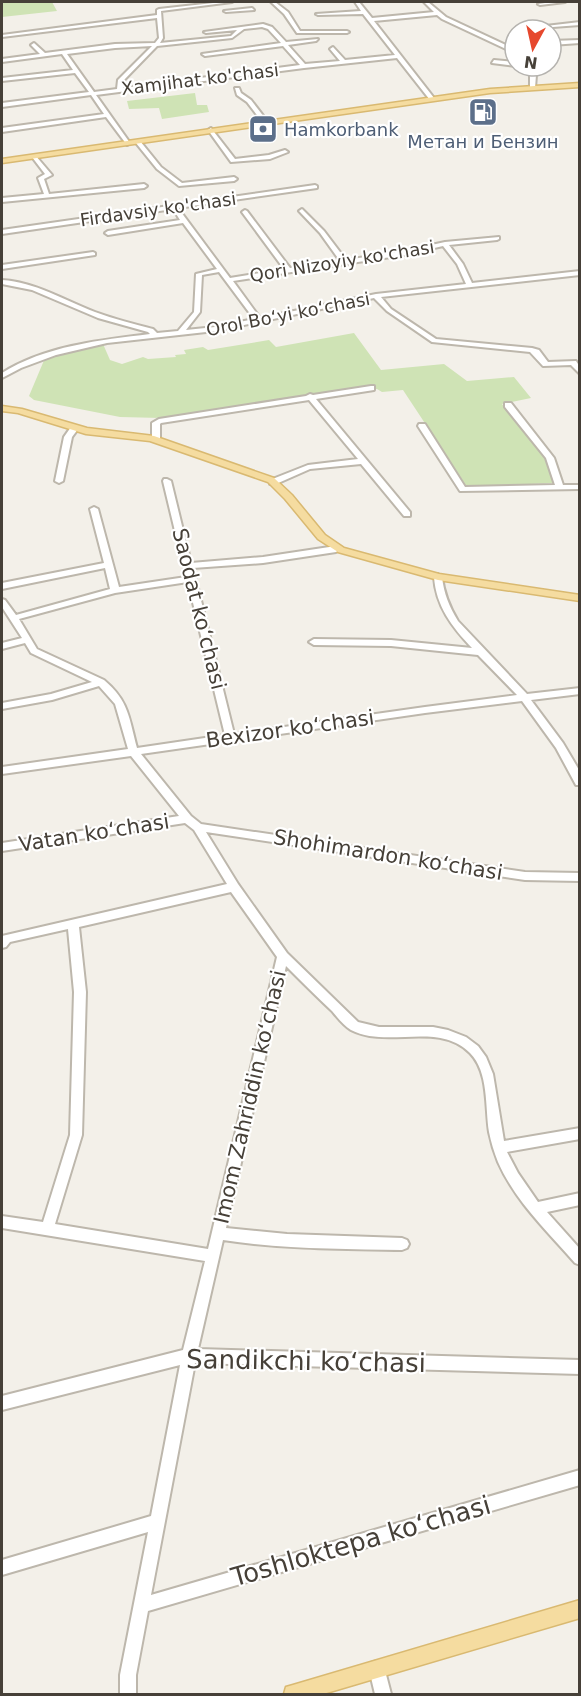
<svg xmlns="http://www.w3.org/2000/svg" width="581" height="1696" font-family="'DejaVu Sans',sans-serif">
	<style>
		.green { fill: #cfe3b5 }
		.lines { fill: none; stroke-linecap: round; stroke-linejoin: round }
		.minor-casing { stroke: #bdb7ac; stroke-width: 4 }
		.major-casing { stroke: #d9b971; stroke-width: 3 }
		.minor { fill: #fff; fill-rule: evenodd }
		.major { fill: #f5dca0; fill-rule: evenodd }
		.labels { text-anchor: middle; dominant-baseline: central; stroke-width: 4.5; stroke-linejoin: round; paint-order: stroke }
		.far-street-label { font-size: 18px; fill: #464038; stroke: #fff }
		.far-service-label { font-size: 18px; fill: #4e5e75; stroke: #fff; text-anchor: start }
		.street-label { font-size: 21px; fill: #464038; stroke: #fff }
		.near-street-label { font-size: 26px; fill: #464038; stroke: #fff }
	</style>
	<rect width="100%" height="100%" fill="#f3f0e9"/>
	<path class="green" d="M2,2H52L57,11L2,17Z
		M195,93L197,105H207L209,112L162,119L159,108L129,109L127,101Z
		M354,333L381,370L444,364L467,381L514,377L531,398L502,404L543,454L553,483L467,487L403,390L382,392L377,389L161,418L120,417L34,400L29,396L45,358L103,344L110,360L122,364L143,357L148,359L176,357L175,355L186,354L184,350L203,347L208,350L269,340L276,347Z"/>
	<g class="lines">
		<g class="minor-casing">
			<path id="minor" d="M222,2H232L161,11L163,38L160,43L231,36L237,30L206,33L204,32L263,24L272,27L286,42L318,39L316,41L288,45L305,64L340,61L330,49L333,47L345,60L395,55L363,14L318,15L316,14L361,11L355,2H359L372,18L434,12L424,2H428L446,17L510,47L515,54V59L506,49L442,19L437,15L374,21L434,98V100H430L397,58L304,68L96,95L130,143L127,145L106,117L2,132V128L104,114L91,95L2,107V103L89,92L75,73L2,81V78L73,70L62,54L2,62V59L40,54L31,45L34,43L45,53L115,44L155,43L159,38L157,18L2,37V35L157,15V10L159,9ZM262,27L268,29L281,43L202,54L205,56L283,46L300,65L123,88V81L157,46L232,38L244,29ZM152,46L118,80L117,89L94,92L67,54L115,48Z
				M271,2H275L288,12L300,31H347L349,32L347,33H297L284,14Z
				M552,2H565L540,5L538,4Z
				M252,8L254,10L226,12L224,11Z
				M580,22V25L539,28L537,27Z
				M580,40V43L551,45V41Z
				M494,60L515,62V66L492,63Z
				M520,66H526L536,75L535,88L530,87V75Z
				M235,88H239L241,93L251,100L268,122L267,123H263L247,102L237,95Z
				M211,128L235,159L269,155L285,150L288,152L270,159L231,162L208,130Z
				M136,141H140L161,167L182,183L234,177L237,179L234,181L179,186L157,169L136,143Z
				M35,155L52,175L44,179L49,194L144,184L147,186L144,188L2,202V198L44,194L38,178L45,174L32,157Z
				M315,185L317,186V188L178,208L230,278L284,269L242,212L245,210L247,211L290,268L340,261L320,233L300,212L299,211L302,209L324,231L346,260L404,251L445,242L499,237V239L497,240L449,245L463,264L472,283L580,271V275L381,297L391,309L436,339L532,348L539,350L548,362L576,361L580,367V374L571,365L543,366L530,352L432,342L387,311L374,298L215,331L107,343L56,355L21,368L2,378V373C45,346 100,340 150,334L148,332L98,318L32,290L2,284V280C35,282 64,300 95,312C114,319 134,324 153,329L157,333L178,331L194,312L196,274L217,269L183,223L108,235L105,233L108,231L180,220L173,209L2,234V230ZM443,246L457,264L466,284L376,294L260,318L233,281L404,255ZM219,272L254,319L215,327L186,330L200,312L202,275Z
				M93,252L95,253V255L2,269V265Z
				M371,386H374V390L316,399L410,512V516H404L361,464L310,469L276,484H270V480L308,465L358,459L309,400L161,423L160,424V440L156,442L152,440V423L159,419L306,396L310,394L313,395Z
				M505,403H511L554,458L563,485H580V489L460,491L418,426L419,424H425L465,487L555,485L546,458L505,407Z
				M71,427L78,429L72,437L63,481L59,483L55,481L64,437Z
				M164,479H167L171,481L191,563L263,557L336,546L340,549L336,552L263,563L193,568L234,734L425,707L517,695L478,655L391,646L314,645L309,642L314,639L391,640L472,648C452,627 436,606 434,577L438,574L442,577C444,594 449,606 458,621L527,694L580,688V694L531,700L563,743L579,770L580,785H576L556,748L522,701L425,713L141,754L191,816L201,824L525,872L580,873V881L525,880L206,832L238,884L287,953L358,1022L379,1027H433L448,1030L466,1037L478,1046L486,1057L493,1074L504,1141L580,1128V1139L507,1152L518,1173L538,1202L580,1193V1205L547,1212L580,1249V1265L575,1263C548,1232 515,1201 498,1162C494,1152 491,1142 489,1132C485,1107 489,1072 470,1053C438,1021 388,1049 351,1030C344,1026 337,1017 332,1011C316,996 301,981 286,966L226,1228L287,1234L402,1238L407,1240L409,1244L407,1248L402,1250C342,1249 282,1249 223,1240L198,1349L580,1360V1374L195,1363L151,1595L580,1470V1485L148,1611L136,1675V1694H120V1675L148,1532L2,1575V1560L151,1516L180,1365L2,1410V1396L183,1350L205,1261L2,1228V1216L43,1222L70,1135L74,992L68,929L10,942L6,947L2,948V936L227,884L194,830L185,823L2,851V843L179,816L131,756L2,774V767L128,749L115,704L99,686L52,700L2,709V703L51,694L92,682L31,653L25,643L2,649V643L22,638L2,607V599L5,600L16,615L110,589L105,568L2,589V583L104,563L90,509L94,507L98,509L119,587L186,577L163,481ZM188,582L225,735L137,748C129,718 129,701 104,680L37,649L19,619L115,593ZM231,892L277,957L208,1249L55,1224L82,1135L86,992L79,927Z
				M377,1661L383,1663L391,1694H375L369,1669L371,1663Z"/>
		</g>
		<g class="major-casing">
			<path id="major" d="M580,83V87L490,93L2,163V159L490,89Z
				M2,406L22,409L87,428L154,436L274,478L292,495L325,535L344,548L439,574L580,595V601L438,580L338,552L318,539L285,499L268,482L150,441L86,434L18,413L2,411Z
				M580,1600V1618L323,1694H284L286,1687L293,1685Z"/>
		</g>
		<use href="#minor" class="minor"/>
		<use href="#major" class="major"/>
	</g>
	<defs>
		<g id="fuel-square" transform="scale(1.5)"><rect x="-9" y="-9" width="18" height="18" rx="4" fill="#5c6f8a" stroke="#fff"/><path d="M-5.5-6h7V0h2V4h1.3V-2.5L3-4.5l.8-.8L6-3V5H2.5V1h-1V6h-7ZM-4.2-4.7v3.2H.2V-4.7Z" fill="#fff"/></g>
		<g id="bank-square" transform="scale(1.5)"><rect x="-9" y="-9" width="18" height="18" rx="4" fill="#5c6f8a" stroke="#fff"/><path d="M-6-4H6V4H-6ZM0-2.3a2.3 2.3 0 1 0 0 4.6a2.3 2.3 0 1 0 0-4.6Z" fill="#fff"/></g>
	</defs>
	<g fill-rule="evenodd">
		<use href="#fuel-square" x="483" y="112"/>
		<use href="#bank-square" x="263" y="129"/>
	</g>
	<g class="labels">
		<g class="far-street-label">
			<text transform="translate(200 79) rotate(-7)">Xamjihat ko'chasi</text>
			<text transform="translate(158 209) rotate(-8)">Firdavsiy ko'chasi</text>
			<text transform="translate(342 261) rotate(-9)">Qori Nizoyiy ko'chasi</text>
			<text transform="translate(288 314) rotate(-11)">Orol Boʻyi koʻchasi</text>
		</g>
		<g class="far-service-label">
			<text x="284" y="129">Hamkorbank</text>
			<text x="483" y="141" text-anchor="middle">Метан и Бензин</text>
		</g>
		<g class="street-label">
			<text transform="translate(199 609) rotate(76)">Saodat koʻchasi</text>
			<text transform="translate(290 729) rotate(-8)">Bexizor koʻchasi</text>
			<text transform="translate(94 833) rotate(-9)">Vatan koʻchasi</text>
			<text transform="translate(388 855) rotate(9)">Shohimardon koʻchasi</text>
			<text transform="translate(250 1097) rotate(-77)">Imom Zahriddin koʻchasi</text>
		</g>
		<g class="near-street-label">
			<text transform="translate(306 1361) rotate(1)">Sandikchi koʻchasi</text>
			<text transform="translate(361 1541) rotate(-16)">Toshloktepa koʻchasi</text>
		</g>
	</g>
	<rect width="581" height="1696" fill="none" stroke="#464038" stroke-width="6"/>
	<g transform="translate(533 48) rotate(188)"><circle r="28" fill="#ffffff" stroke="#b5b3af" stroke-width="1.5"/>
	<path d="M0-4.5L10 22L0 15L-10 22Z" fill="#e6482d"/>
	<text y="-9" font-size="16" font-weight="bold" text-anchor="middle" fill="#464038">N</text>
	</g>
</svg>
